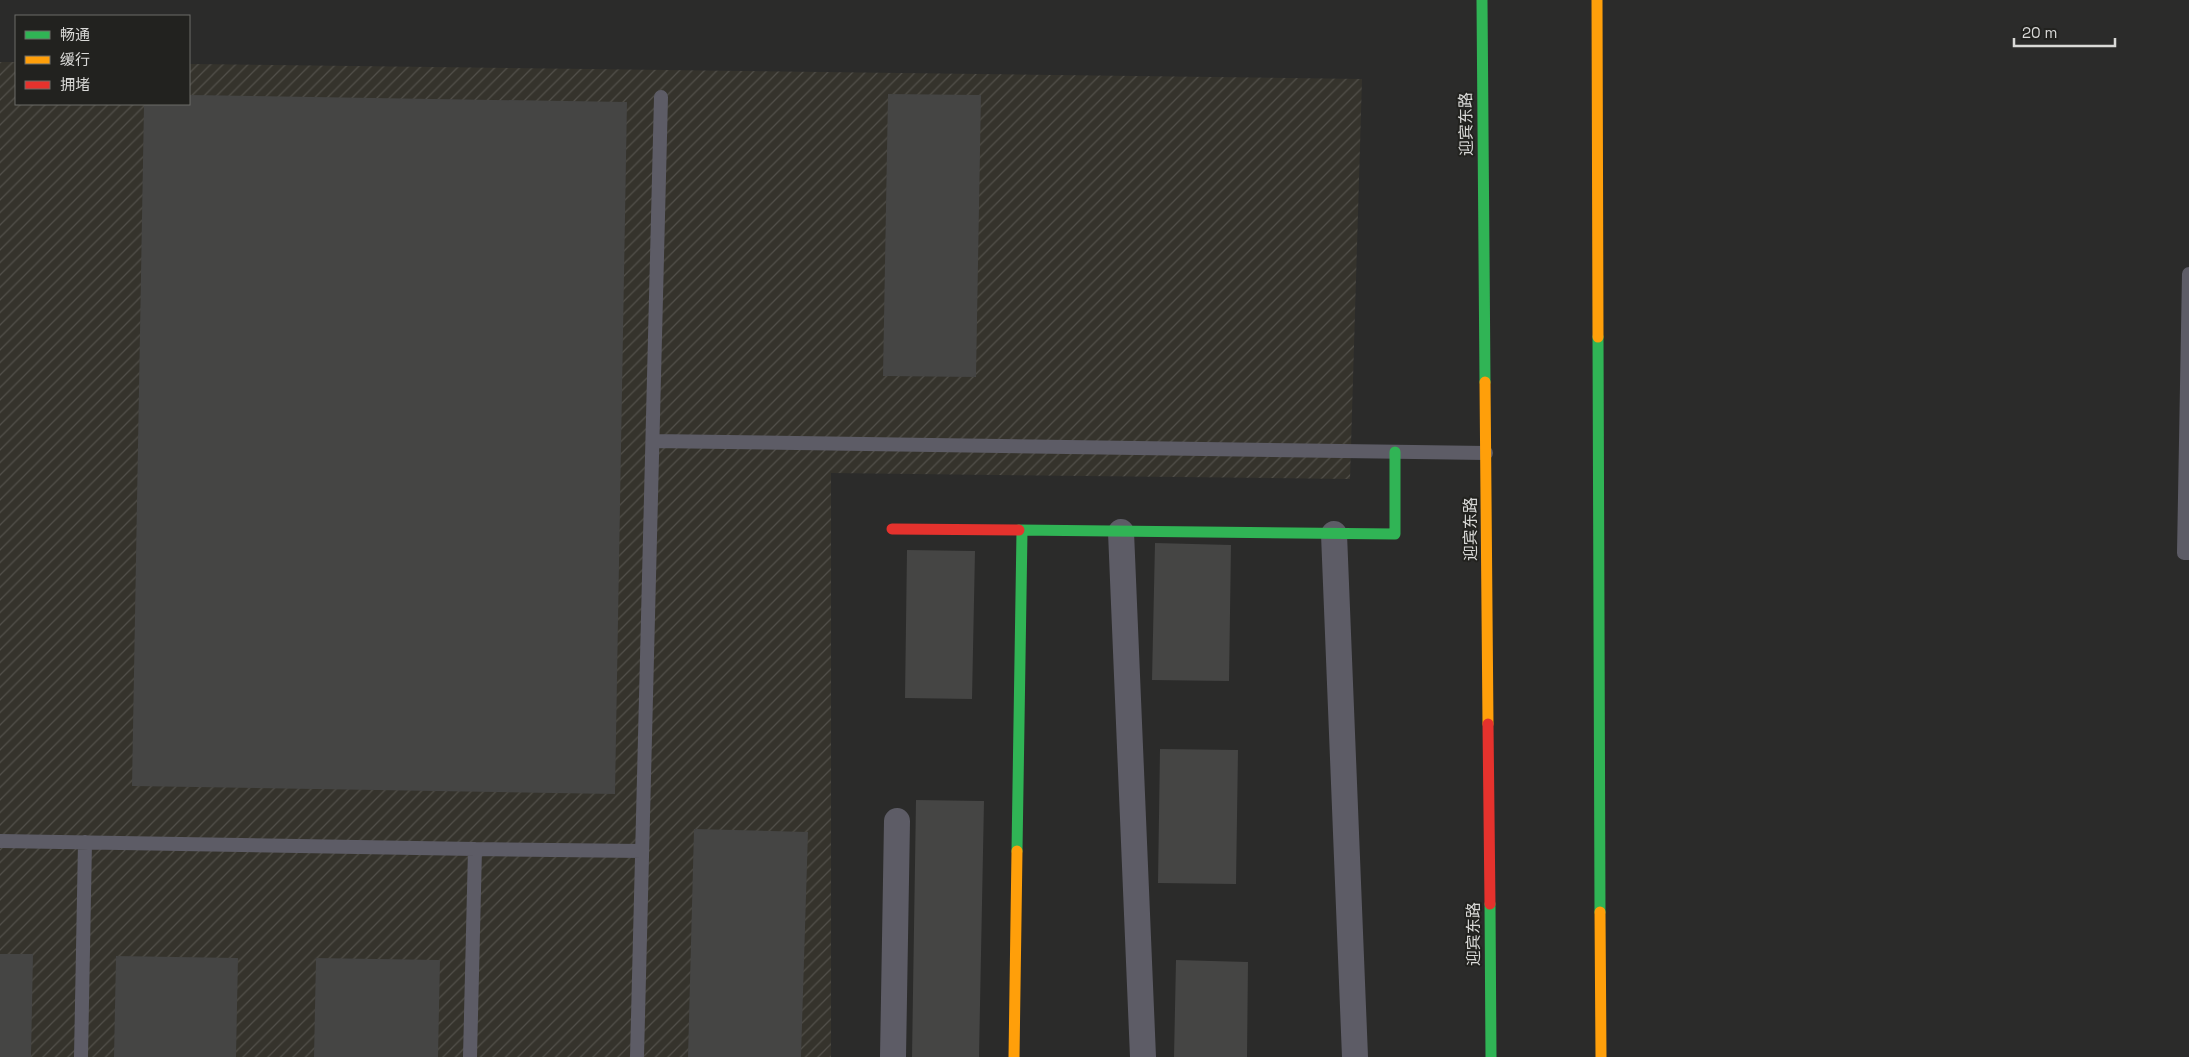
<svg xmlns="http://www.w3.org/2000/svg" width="2189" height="1057" font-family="'Space Grotesk','Noto Sans SC',sans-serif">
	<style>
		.industrial { fill: url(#industrial-furrows) }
		.building { fill: #454544 }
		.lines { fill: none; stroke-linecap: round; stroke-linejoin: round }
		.lane { stroke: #5d5c66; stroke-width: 14 }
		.street { stroke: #5d5c66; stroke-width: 26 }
		.fast { stroke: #30b455; stroke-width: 11 }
		.slow { stroke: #ff9f0a; stroke-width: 11 }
		.jam { stroke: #e5322d; stroke-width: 11 }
		.labels { text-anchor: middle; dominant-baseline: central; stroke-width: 4; stroke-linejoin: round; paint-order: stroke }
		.street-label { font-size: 16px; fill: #dadad8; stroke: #22221f }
	</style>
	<defs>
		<pattern id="industrial-furrows" width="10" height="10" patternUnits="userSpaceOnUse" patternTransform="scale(1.25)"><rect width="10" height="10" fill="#35332c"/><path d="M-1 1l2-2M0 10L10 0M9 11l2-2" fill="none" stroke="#52504a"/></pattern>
	</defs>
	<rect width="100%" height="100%" fill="#2b2b2a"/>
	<path class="industrial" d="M0,62H16V104H189V64L1362,79L1350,479L831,473V1057H0Z"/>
	<path class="building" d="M888,94L981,95L976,377L883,376Z
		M189,95L627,102L615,794L132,786L144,104H189Z
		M1155,543L1231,545L1229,681L1152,680Z
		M907,550L975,551L972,699L905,698Z
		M1160,749L1238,750L1236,884L1158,883Z
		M916,800L984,801L979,1057H912Z
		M694,829L808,832L801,1057H688Z
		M0,954H33L31,1057H0Z
		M116,956L238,958L236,1057H114Z
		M316,958L440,960L438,1057H314Z
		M1176,960L1248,962L1247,1057H1174Z"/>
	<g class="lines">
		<path class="lane" d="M2189,274L2184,553H2189
			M653,441L1486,453
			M0,841L475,849
			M81,1057L85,842
			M470,1057L475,849L642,851
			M637,1057L661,97"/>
		<path class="street" d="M1121,532L1143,1057
			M1334,534L1355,1057
			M893,1057L897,821"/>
		<path class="fast" d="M1482,0L1485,382
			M1598,337L1600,912
			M1019,530L1395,534V452
			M1017,851L1022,531
			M1490,904L1491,1057"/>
		<path class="slow" d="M1597,0L1598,337
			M1485,382L1488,724
			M1600,912L1601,1057
			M1014,1057L1017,851"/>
		<path class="jam" d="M892,529L1019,530
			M1488,724L1490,904"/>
	</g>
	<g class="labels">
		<g class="street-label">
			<text transform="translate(1466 124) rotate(-91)">迎宾东路</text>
			<text transform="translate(1470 529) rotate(-90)">迎宾东路</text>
			<text transform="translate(1473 934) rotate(-90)">迎宾东路</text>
		</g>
	</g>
	<rect x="15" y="15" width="175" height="90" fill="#22221f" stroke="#6c6c69"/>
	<rect x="25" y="31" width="25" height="8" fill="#30b455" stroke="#6c6c69"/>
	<text x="60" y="40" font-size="15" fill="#dadad8">畅通</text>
	<rect x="25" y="56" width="25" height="8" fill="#ff9f0a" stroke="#6c6c69"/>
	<text x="60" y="65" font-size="15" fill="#dadad8">缓行</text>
	<rect x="25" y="81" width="25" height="8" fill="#e5322d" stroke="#6c6c69"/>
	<text x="60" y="90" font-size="15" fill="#dadad8">拥堵</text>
	<path d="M2014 38v8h101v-8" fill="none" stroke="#dadad8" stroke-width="2.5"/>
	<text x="2022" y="38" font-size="15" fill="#dadad8" stroke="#22221f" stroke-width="4" paint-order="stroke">20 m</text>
</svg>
